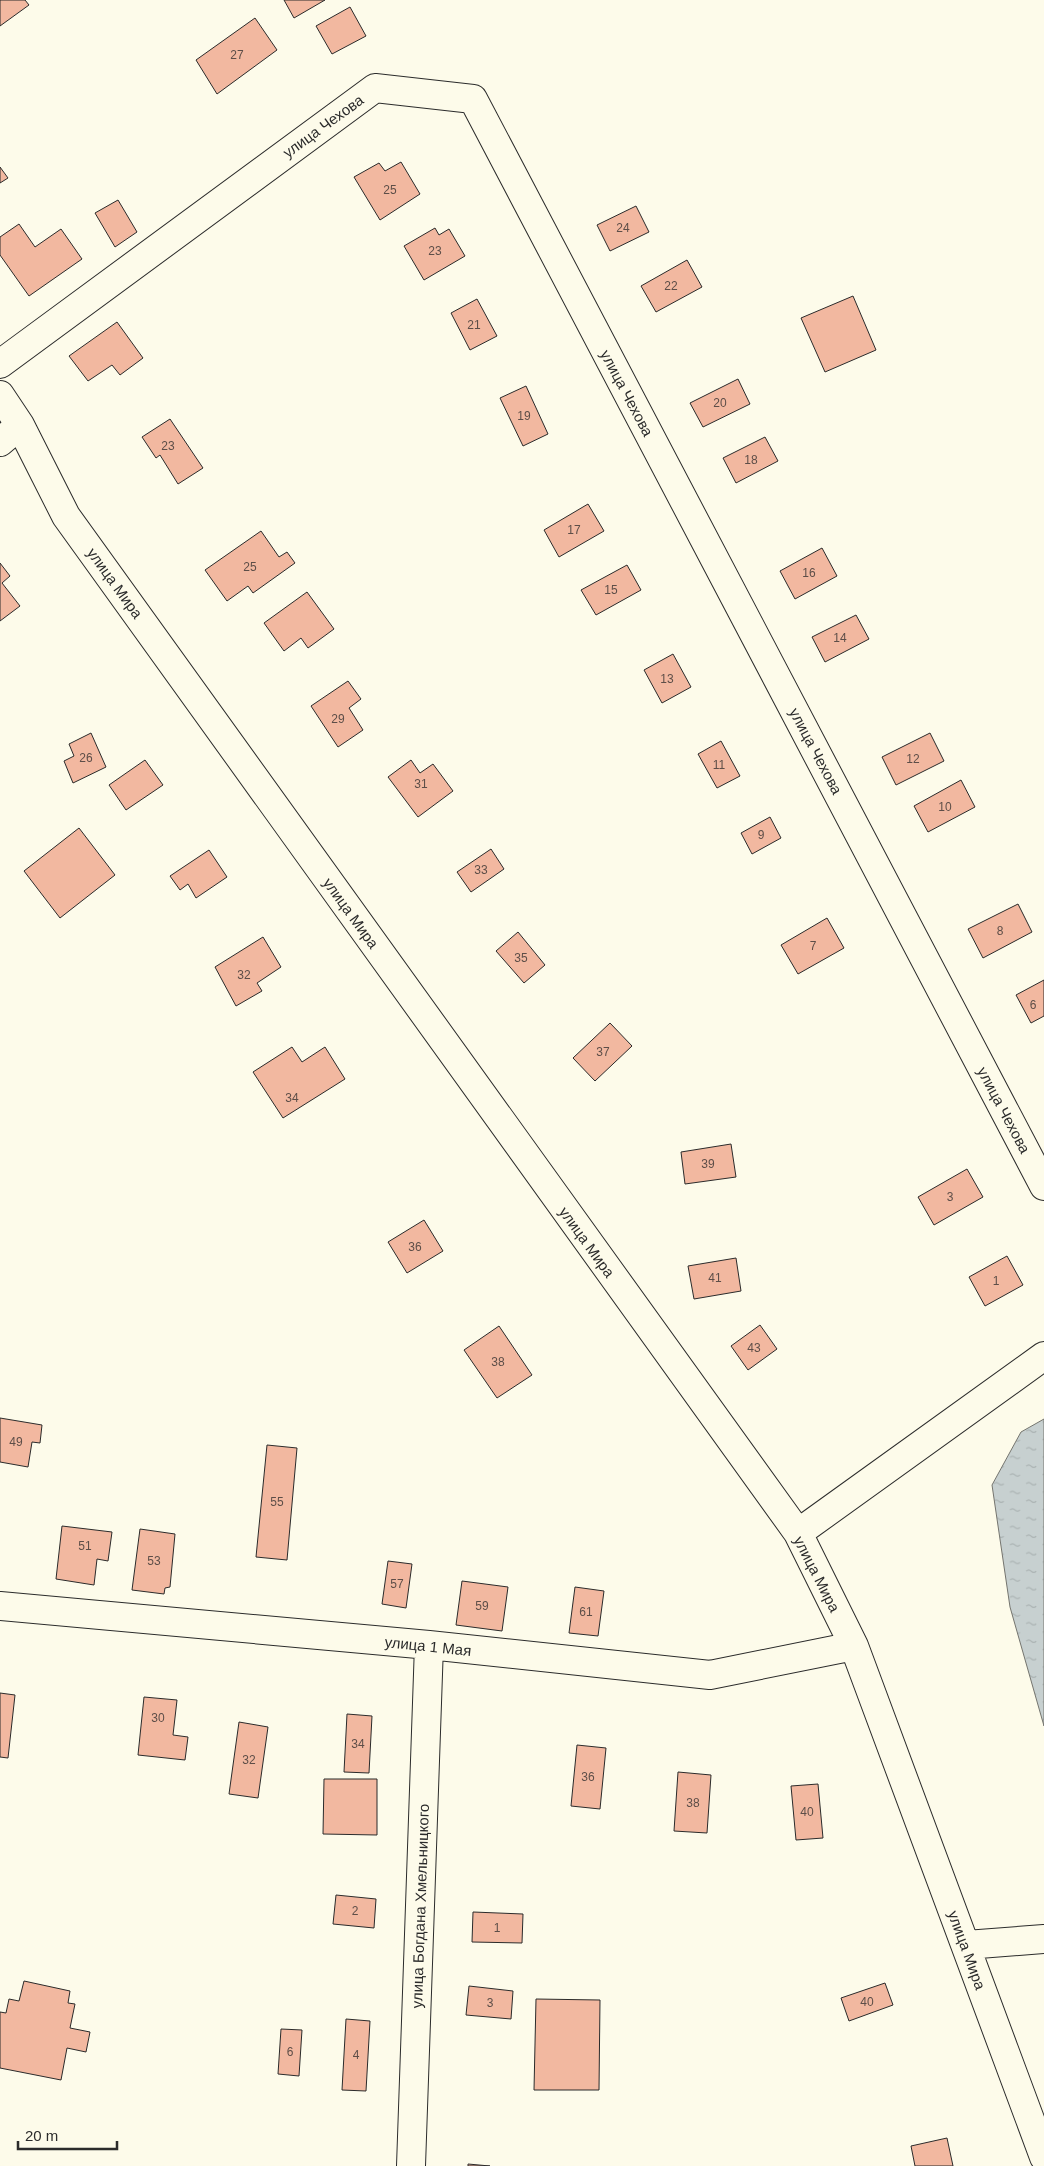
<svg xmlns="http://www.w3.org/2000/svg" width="1044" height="2166" font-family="Arial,sans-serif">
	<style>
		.water { fill: url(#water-ripples); stroke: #74746e }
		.building { fill: #f2b8a0; stroke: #2b2b2b }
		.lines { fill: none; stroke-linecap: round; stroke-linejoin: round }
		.minor-casing { stroke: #2b2b2b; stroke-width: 30 }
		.minor { stroke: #fdfbea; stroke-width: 28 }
		.labels { text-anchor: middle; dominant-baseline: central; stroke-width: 4; stroke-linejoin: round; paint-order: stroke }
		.number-label { font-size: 12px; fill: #5d4e48 }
		.street-label { font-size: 15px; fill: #2b2b2b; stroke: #fdfbea }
	</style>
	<defs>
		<pattern id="water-ripples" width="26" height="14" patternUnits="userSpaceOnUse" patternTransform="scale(1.25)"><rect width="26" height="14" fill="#c7d0d0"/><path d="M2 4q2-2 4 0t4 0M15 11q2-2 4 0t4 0" fill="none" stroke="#abb3b3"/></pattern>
	</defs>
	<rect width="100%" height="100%" fill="#fdfbea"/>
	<path class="water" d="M1044,1419V1726L1010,1607L992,1485L1021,1432Z"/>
	<path class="building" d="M0,0H25L29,5L0,26Z
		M284,0H325L294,18Z
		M350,7L366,36L332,54L316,26Z
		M255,18L277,50L217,94L196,60Z
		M401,162L420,194L380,220L354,177L379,163L385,171Z
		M0,167L8,178L0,183Z
		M118,200L137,232L115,247L95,213Z
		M636,206L649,232L610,251L597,225Z
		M19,224L35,247L61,229L82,259L29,296L0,255V237Z
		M435,228L439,235L449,229L465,256L424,280L404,246Z
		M687,260L702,287L656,312L641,286Z
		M853,296L876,350L825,372L801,318Z
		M477,299L497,336L470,350L451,313Z
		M117,322L143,358L120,375L112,365L88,381L69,356Z
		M738,379L750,404L703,427L690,403Z
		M526,386L548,434L523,446L500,398Z
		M170,419L203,468L178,484L160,455L156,458L142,437Z
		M765,437L778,461L736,483L723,458Z
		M588,504L604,531L559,557L544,530Z
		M261,531L279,557L287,552L295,563L253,593L248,586L227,601L205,570Z
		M822,548L837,576L795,599L780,571Z
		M0,563L10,576L2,583L20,606L0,621Z
		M627,565L641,590L596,615L581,590Z
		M307,592L334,629L308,648L301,638L284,651L264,623Z
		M856,615L869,639L825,662L812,637Z
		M673,654L691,687L662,703L644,670Z
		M348,681L361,699L349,708L363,730L338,747L311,706Z
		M91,733L106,767L73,783L64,761L74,756L69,744Z
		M930,733L944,761L896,785L882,757Z
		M721,741L740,776L717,788L698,754Z
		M145,760L163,785L126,810L109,785Z
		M411,760L420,773L433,764L453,791L418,817L388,777Z
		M961,780L975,807L928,832L914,806Z
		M770,817L781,838L752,854L741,833Z
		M79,828L115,875L60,918L24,871Z
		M491,849L504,869L471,892L457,872Z
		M209,850L227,877L196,898L188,884L180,890L170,876Z
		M1018,904L1032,932L983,958L968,929Z
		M827,918L844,948L798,974L781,945Z
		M518,932L545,965L524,983L496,951Z
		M263,937L281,967L257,983L262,991L236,1006L215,967Z
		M1044,980V1016L1031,1023L1016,995Z
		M610,1023L632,1046L595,1081L573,1058Z
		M292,1047L302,1062L325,1047L345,1079L283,1118L253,1072Z
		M731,1144L736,1177L685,1184L681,1152Z
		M967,1169L983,1197L934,1225L918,1197Z
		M424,1220L443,1251L407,1273L388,1242Z
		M1007,1256L1023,1285L985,1306L969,1277Z
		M736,1258L741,1291L694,1299L688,1266Z
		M760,1325L777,1349L748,1370L731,1346Z
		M499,1326L532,1375L497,1398L464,1350Z
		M0,1418L42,1425L40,1443L32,1442L28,1467L0,1462Z
		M267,1445L297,1448L287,1560L256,1557Z
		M62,1526L112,1532L108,1561L97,1559L94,1585L56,1579Z
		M140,1529L175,1534L170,1587L165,1588L164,1594L132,1590Z
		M388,1561L412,1564L406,1608L382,1604Z
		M462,1581L508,1587L502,1631L456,1625Z
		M575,1587L604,1591L598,1636L569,1633Z
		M0,1693L15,1695L8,1758L0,1757Z
		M144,1697L177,1700L173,1735L188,1737L185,1760L138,1755Z
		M347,1714L372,1716L369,1773L344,1772Z
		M239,1722L268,1727L258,1798L229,1794Z
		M577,1745L606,1748L600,1809L571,1806Z
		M678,1772L711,1775L707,1833L674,1831Z
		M324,1779H377V1835L323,1834Z
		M818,1784L823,1838L796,1840L791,1786Z
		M336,1895L376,1899L374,1928L333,1924Z
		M473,1912L523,1914L522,1943L472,1942Z
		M24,1981L70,1991L68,2003L75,2004L70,2028L90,2032L86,2052L67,2048L61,2080L0,2068V2012L6,2013L9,1999L19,2001Z
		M885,1983L893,2005L849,2021L841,1998Z
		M469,1986L513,1991L511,2019L466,2015Z
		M536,1999L600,2000L599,2090H534Z
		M346,2019L370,2021L366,2091L342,2090Z
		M281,2029L302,2030L299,2076L278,2074Z
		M947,2138L953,2166H915L911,2146Z
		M468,2164L490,2166H468Z"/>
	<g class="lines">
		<g class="minor-casing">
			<path id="minor" d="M0,364L375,88L473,99L1044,1186
				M0,395L20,425L66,516L798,1533L854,1646L1044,2157
				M0,442L20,425
				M798,1533L1044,1356
				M0,1606L429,1645L710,1675L854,1646
				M966,1945L1044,1939
				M411,2166L429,1645"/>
		</g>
		<use href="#minor" class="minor"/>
	</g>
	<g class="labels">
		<g class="number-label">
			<text x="237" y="55">27</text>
			<text x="390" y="190">25</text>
			<text x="623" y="228">24</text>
			<text x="435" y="251">23</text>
			<text x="671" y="286">22</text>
			<text x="474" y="325">21</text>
			<text x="720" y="403">20</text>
			<text x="524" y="416">19</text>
			<text x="168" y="446">23</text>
			<text x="751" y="460">18</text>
			<text x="574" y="530">17</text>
			<text x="250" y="567">25</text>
			<text x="809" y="573">16</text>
			<text x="611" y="590">15</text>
			<text x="840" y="638">14</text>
			<text x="667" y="679">13</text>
			<text x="338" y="719">29</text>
			<text x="86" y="758">26</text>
			<text x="913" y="759">12</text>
			<text x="719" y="765">11</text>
			<text x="421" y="784">31</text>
			<text x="945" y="807">10</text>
			<text x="761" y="835">9</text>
			<text x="481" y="870">33</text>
			<text x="1000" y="931">8</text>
			<text x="813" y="946">7</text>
			<text x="521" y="958">35</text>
			<text x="244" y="975">32</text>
			<text x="1033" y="1005">6</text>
			<text x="603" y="1052">37</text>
			<text x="292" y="1098">34</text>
			<text x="708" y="1164">39</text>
			<text x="950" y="1197">3</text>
			<text x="415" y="1247">36</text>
			<text x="715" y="1278">41</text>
			<text x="996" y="1281">1</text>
			<text x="754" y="1348">43</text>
			<text x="498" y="1362">38</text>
			<text x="16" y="1442">49</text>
			<text x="277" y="1502">55</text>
			<text x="85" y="1546">51</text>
			<text x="154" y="1561">53</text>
			<text x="397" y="1584">57</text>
			<text x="482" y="1606">59</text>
			<text x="586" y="1612">61</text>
			<text x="158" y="1718">30</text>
			<text x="358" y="1744">34</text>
			<text x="249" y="1760">32</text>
			<text x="588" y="1777">36</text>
			<text x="693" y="1803">38</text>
			<text x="807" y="1812">40</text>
			<text x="355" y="1911">2</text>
			<text x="497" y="1928">1</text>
			<text x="867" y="2002">40</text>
			<text x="490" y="2003">3</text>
			<text x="290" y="2052">6</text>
			<text x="356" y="2055">4</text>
		</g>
		<g class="street-label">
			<text transform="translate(323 126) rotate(-36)">улица Чехова</text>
			<text transform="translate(627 393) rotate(62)">улица Чехова</text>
			<text transform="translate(115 583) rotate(54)">улица Мира</text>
			<text transform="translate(816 751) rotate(62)">улица Чехова</text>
			<text transform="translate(351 913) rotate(54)">улица Мира</text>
			<text transform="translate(1004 1110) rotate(62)">улица Чехова</text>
			<text transform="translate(587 1242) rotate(54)">улица Мира</text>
			<text transform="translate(817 1574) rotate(63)">улица Мира</text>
			<text transform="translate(428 1646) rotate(6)">улица 1 Мая</text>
			<text transform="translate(420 1906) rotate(-88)">улица Богдана Хмельницкого</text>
			<text transform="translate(967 1950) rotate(70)">улица Мира</text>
		</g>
	</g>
	<path d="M18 2141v8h99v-8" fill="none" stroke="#2b2b2b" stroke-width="2.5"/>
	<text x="25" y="2141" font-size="15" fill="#2b2b2b" stroke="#fdfbea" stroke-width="4" paint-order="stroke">20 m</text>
</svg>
